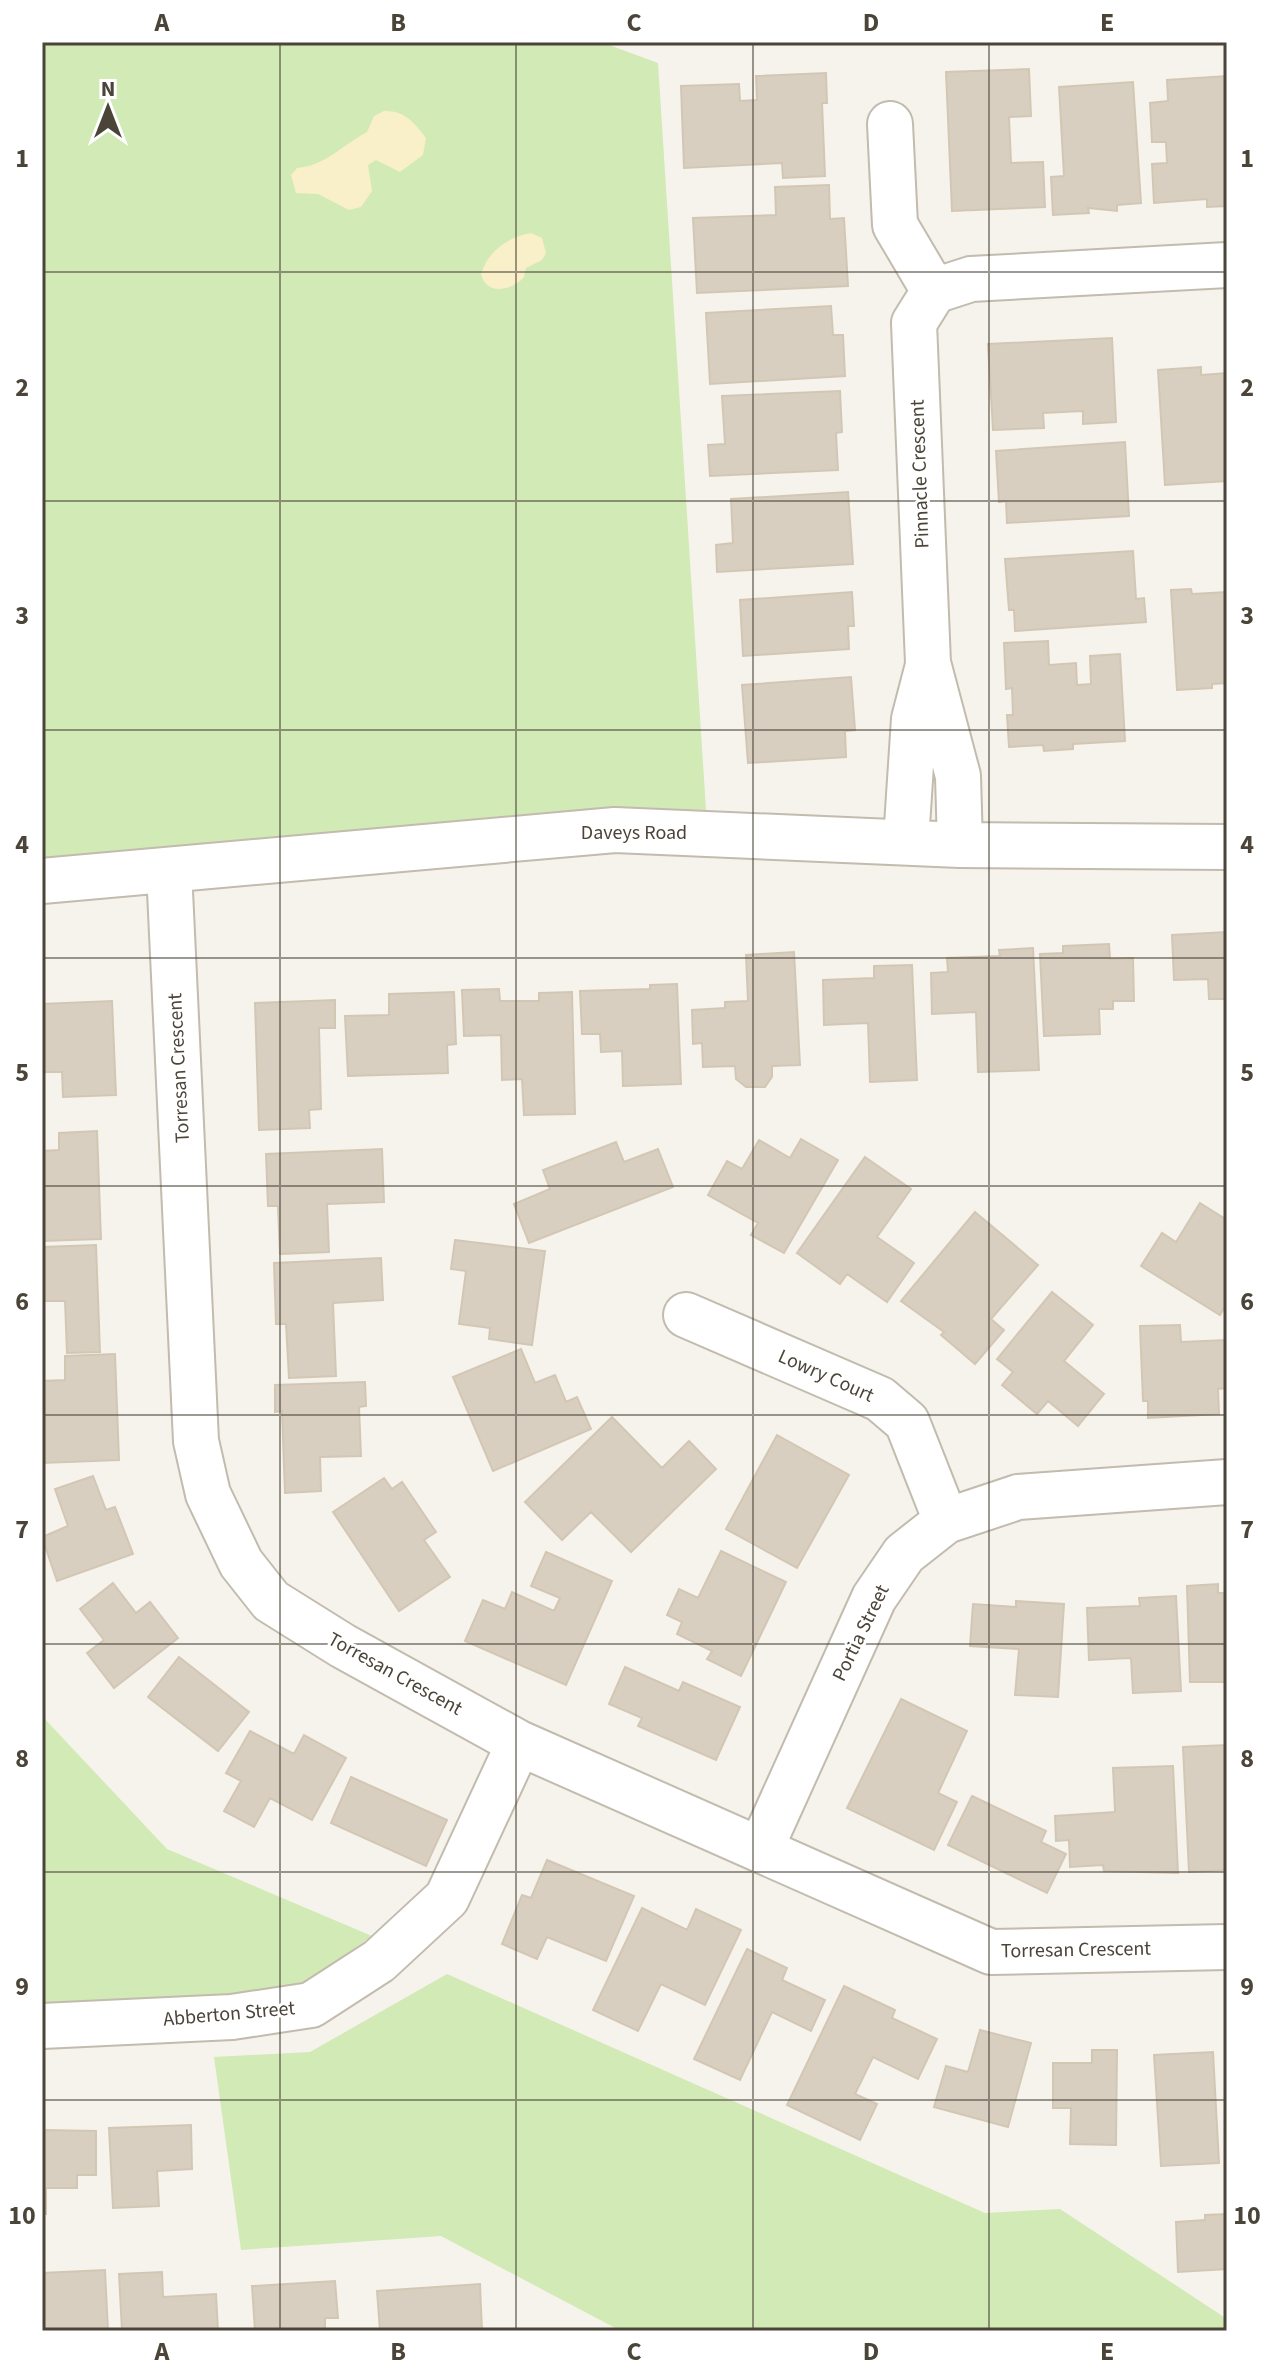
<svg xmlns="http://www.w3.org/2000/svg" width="1269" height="2373" font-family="'Source Sans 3',sans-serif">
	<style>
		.green { fill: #d2eab5 }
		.sand { fill: #f9efc9 }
		.building { fill: #d8cfc1; stroke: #d3c7b4; stroke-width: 2 }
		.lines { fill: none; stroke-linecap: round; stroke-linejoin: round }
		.minor-casing { stroke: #c2bbae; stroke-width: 48 }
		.minor { stroke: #fff; stroke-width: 44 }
		.grid { fill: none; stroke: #4b4439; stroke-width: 2; stroke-opacity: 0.55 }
		.labels { text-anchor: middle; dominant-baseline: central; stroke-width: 6; stroke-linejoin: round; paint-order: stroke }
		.street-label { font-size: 20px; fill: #4b4439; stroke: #fff }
		.neatline { fill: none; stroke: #4b4439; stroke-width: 3 }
		.grid-label { font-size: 26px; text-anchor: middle; font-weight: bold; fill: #4b4439 }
	</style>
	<rect width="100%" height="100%" fill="#f6f3ec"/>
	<path class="green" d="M42,42H211L216,45L601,42L658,63L706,810L42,876Z
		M42,1716L167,1849L372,1936L295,1990L230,2002L42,2007Z
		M447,1974L985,2213L1060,2209L1227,2319V2331H621L441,2236L241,2250L214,2057L310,2052Z"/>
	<path class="sand" d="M384,111C404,110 415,123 426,138L423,155L400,172L376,160L368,165L372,191L361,207L349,210L318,194L296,193L291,175L297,168C327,165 342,145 367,132L374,116Z
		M531,233L542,238L546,253L542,260L526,268L524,277C512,291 486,296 481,274C488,251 508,237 531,233Z"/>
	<path class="building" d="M1029,69L1031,116L1009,117L1011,163L1043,162L1045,207L952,211L946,72Z
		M826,73L827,103H822L825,176L783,178L782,163L684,168L681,86L739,84L740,101L757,100L756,76Z
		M1227,76V206L1207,207V199L1154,203L1152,164L1167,163L1166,142H1152L1150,103L1168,101L1167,80Z
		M1133,82L1141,203L1117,205V211L1088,208L1089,213L1053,215L1051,177L1064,176L1059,87Z
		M829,185L830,219L844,218L848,286L697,293L693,218L776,215L775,187Z
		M831,306L833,335H843L845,376L710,384L706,313Z
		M1112,338L1116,422L1083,424V411L1043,413L1044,428L993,430L988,344Z
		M1201,367V375L1227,373V481L1165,485L1158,370Z
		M840,391L842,432L836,433L838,470L710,476L708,445L725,444L722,396Z
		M1125,442L1129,516L1007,523L1006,501L999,502L996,451Z
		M848,492L853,564L717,572L716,545L733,543L731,499Z
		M1133,551L1136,599L1144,598L1146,622L1015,631L1014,610H1009L1005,559Z
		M1191,589L1192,594L1227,592V683L1212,684V688L1177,690L1171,590Z
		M852,592L854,626H848L849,649L743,656L740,600Z
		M1048,641L1049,665L1076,663L1077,685L1091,684L1090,656L1120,654L1125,741L1073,744V749L1044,751L1043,745L1009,747L1007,715H1013L1012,688L1006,689L1004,643Z
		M851,677L855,730L845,731L846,757L748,763L742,685Z
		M1227,932V999H1209L1208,979L1174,980L1172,935Z
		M1109,944L1110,959L1133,958L1134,1001H1113V1009H1099L1100,1034L1044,1036L1040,954L1063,953V946Z
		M1033,948L1039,1070L978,1072L976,1012L932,1014L931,973L948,972L947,958L1000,956L999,950Z
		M794,952L800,1065L772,1066V1077L765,1087H746L736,1079L735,1066L703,1067L702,1043L693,1044L692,1010L725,1008V1002L748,1001L746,955Z
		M912,965L917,1080L870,1082L868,1023L824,1025L823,980L874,978V966Z
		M677,984L681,1084L623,1086L622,1051L601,1052L600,1034H582L580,991L650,989V985Z
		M499,989L500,1001H539V993L572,992L575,1114L524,1115L522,1079L502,1080L501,1035L464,1036L462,990Z
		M454,992L456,1044L447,1045L448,1073L348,1076L345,1016L389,1015V994Z
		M335,1000V1028H319L321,1109L309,1110L310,1128L259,1130L255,1003Z
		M112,1001L116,1095L63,1097L62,1072H42V1004Z
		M97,1131L101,1239L42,1241V1151L59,1150V1133Z
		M801,1139L838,1160L784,1253L751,1235L758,1223L708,1195L727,1161L742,1169L759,1140L790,1158Z
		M616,1142L624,1162L658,1149L673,1187L529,1243L514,1204L550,1189L543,1170Z
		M382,1149L384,1202L327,1204L329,1252L280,1254L278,1206H268L266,1154Z
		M865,1157L911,1189L877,1237L914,1263L887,1302L847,1274L840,1284L797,1253Z
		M1200,1203L1227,1220V1303L1220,1315L1141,1266L1162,1233L1176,1242Z
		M975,1212L1038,1265L991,1319L1004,1330L975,1364L941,1335L944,1332L901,1301Z
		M455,1240L545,1251L532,1345L489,1339L490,1328L459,1324L466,1271L451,1269Z
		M96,1245L100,1352L67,1353L65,1301H42V1247Z
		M381,1258L383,1300L333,1303L336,1376L289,1378L286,1324H276L274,1263Z
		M1052,1292L1093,1325L1064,1361L1104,1394L1078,1426L1048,1401L1037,1414L1002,1385L1013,1372L997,1359Z
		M1180,1325L1181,1342L1227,1340V1388L1218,1389L1219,1414L1148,1418V1401H1143L1140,1326Z
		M521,1349L535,1383L555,1375L566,1402L577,1397L591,1429L493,1471L453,1377Z
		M115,1354L119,1460L42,1463V1381L65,1380V1356Z
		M365,1382L366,1406L359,1407L361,1456L320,1457L321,1491L285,1493L282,1411L275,1412V1385Z
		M612,1417L662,1468L689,1441L716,1469L631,1552L591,1512L562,1540L525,1502Z
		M777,1435L849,1475L797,1568L726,1529Z
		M93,1476L106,1510L115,1507L133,1554L57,1581L42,1537L68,1526L55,1489Z
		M384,1478L392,1489L402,1482L436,1532L424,1540L450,1577L399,1611L333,1512Z
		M721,1551L786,1582L741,1676L707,1659L712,1651L677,1634L682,1622L667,1615L679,1589L698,1598Z
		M546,1552L612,1581L566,1685L465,1641L483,1600L505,1609L512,1592L554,1611L560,1598L531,1586Z
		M113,1583L136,1613L150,1602L178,1638L114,1688L87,1653L104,1640L80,1609Z
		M1218,1584V1593H1227V1682H1190L1187,1586Z
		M1176,1596L1181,1691L1133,1693L1131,1658L1089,1660L1087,1608L1140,1606L1139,1598Z
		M1016,1601L1064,1604L1058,1697L1015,1695L1019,1649L970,1646L973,1604L1016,1607Z
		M179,1657L249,1712L218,1751L148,1697Z
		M625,1667L679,1691L683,1682L740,1707L716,1760L638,1726L642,1718L609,1704Z
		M901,1699L967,1731L938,1793L957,1802L934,1850L847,1808Z
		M250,1731L294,1754L304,1735L346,1758L312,1820L270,1798L254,1827L224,1811L241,1781L226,1773Z
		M1227,1745V1870L1189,1872L1183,1747Z
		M1173,1766L1178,1873L1104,1871L1103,1865L1070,1867L1069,1840L1056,1841L1055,1816L1115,1812L1113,1768Z
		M351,1777L447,1820L426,1866L331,1823Z
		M972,1796L1046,1831L1041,1842L1066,1854L1047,1893L948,1845Z
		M547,1860L634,1896L606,1961L547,1937L537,1959L502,1944L522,1895L531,1898Z
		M642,1908L687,1930L696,1909L741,1930L705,2005L661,1984L638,2031L593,2010Z
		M747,1949L787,1968L782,1980L825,2000L811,2031L772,2012L740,2080L694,2059Z
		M844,1986L895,2010L892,2018L937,2039L918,2079L873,2057L855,2094L877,2104L860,2140L787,2105Z
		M980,2030L1031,2043L1008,2127L934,2107L946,2066L968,2072Z
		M1092,2050H1117L1116,2145L1070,2144L1071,2108H1053V2063H1092Z
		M1213,2052L1219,2163L1161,2166L1154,2055Z
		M191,2125L192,2169L157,2171L159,2206L113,2208L109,2128Z
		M42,2130L96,2131V2175H77V2188H46V2214H42Z
		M1227,2214V2269L1178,2272L1176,2222L1205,2220V2215Z
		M105,2270L108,2331H42V2273Z
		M162,2272L163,2297L216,2294L218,2331H122L119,2274Z
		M335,2281L338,2318H325V2331H255L252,2286Z
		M480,2284L482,2331H380L377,2291Z"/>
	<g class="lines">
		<g class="minor-casing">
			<path id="minor" d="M890,124L895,225L934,291
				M906,841L914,719L927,669
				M960,845L958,776L928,663L914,323L934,291L971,279L1227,265
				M169,870L196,1441L208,1494L241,1563L271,1601L343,1646L519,1743L991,1952L1227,1947
				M42,881L615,830L960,845L1227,847
				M686,1315L880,1399L907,1422L946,1521
				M761,1848L874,1598L904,1554L946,1521L1018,1497L1227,1482
				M42,2026L232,2017L311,2005L379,1961L447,1898L519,1743"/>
		</g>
		<use href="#minor" class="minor"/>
	</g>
	<path class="grid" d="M280,42V2331M516,42V2331M753,42V2331M989,42V2331M42,272H1227M42,501H1227M42,730H1227M42,958H1227M42,1186H1227M42,1415H1227M42,1644H1227M42,1872H1227M42,2100H1227"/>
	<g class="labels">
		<g class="street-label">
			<text transform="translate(920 474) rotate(-92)">Pinnacle Crescent</text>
			<text x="634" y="833">Daveys Road</text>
			<text transform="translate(179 1068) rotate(-93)">Torresan Crescent</text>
			<text transform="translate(826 1376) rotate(24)">Lowry Court</text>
			<text transform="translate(861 1633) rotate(-64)">Portia Street</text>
			<text transform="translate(395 1674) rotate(29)">Torresan Crescent</text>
			<text transform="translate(1076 1950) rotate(-1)">Torresan Crescent</text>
			<text transform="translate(229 2014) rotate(-5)">Abberton Street</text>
		</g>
	</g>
	<rect width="1269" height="2373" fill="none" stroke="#ffffff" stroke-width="88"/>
	<g transform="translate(108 108)" stroke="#ffffff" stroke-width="6" paint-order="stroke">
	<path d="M0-6L14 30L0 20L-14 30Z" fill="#4b4439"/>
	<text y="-12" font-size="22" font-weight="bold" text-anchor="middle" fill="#4b4439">N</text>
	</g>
	<rect x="44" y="44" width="1181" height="2285" class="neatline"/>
	<g class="grid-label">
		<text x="162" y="31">A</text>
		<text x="398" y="31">B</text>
		<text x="634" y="31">C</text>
		<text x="871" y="31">D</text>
		<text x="1107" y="31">E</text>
		<text x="22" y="167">1</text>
		<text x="1247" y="167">1</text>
		<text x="22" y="396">2</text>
		<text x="1247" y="396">2</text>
		<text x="22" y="624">3</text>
		<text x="1247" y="624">3</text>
		<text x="22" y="853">4</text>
		<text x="1247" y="853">4</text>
		<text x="22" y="1081">5</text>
		<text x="1247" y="1081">5</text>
		<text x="22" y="1310">6</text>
		<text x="1247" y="1310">6</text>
		<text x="22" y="1538">7</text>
		<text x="1247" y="1538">7</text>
		<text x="22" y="1767">8</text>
		<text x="1247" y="1767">8</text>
		<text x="22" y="1995">9</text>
		<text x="1247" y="1995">9</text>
		<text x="22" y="2224">10</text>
		<text x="1247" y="2224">10</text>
		<text x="162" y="2360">A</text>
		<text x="398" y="2360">B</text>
		<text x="634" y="2360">C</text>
		<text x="871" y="2360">D</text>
		<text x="1107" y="2360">E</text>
	</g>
</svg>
